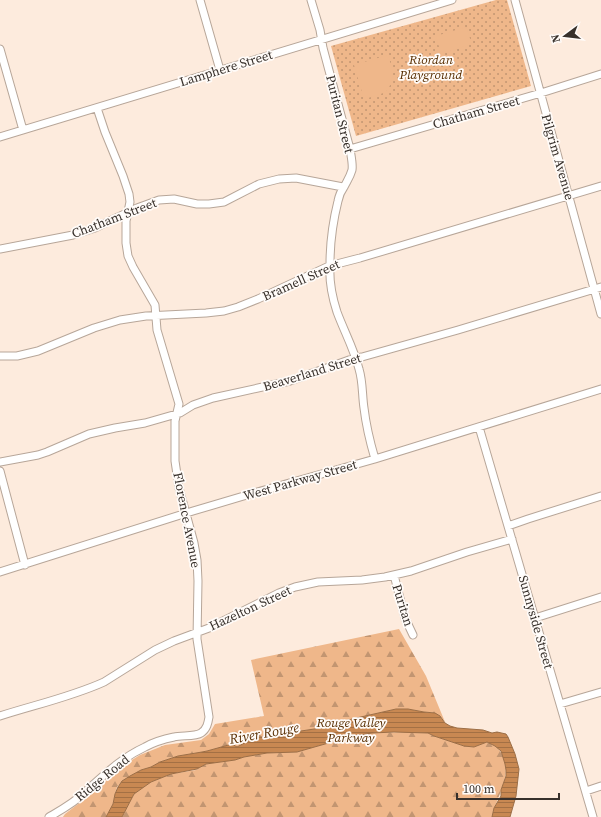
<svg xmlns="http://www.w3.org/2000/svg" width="601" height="817" font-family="'Source Serif 4',serif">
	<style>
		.grass { fill: url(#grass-dots) }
		.forest { fill: url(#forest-firs) }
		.pitch { fill: #efb78a }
		.water { fill: url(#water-rules); stroke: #9c6e46 }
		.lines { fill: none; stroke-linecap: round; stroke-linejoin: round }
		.minor-casing { stroke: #b7a699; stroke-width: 9 }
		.minor { stroke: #fff; stroke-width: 7 }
		.labels { text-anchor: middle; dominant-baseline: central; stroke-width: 3.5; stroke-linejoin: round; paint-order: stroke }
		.park-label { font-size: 13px; font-style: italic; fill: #582e01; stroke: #fffbf8 }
		.street-label { font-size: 13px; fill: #37302b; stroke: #fffbf8 }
		.water-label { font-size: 14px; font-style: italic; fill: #5c3105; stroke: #fffbf8 }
	</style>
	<defs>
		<pattern id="grass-dots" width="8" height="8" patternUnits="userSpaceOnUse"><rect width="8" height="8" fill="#efb78a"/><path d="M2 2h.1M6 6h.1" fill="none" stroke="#c29571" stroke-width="1.8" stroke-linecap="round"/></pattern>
		<pattern id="forest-firs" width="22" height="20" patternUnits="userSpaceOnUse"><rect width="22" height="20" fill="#efb78a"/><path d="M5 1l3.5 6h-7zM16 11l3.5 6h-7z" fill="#c29571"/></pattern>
		<pattern id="water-rules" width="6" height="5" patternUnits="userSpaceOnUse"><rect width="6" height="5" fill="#c88852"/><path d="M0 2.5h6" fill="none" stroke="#a37044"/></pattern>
	</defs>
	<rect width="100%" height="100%" fill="#fdebdd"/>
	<path class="grass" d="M496,0H507L531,86L356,136L331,46Z"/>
	<path class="forest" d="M399,629L426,676L445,722L440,716L431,712H424L408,709H396L352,719L321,728L301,731L293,733L254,738L237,747L232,744L207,751L202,752L178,756L160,762L151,767L141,770L122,781L117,787L115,794L113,804L106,817H63L65,814L99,788L119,768L140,755L165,745L201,740L209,734L215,724L264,716L251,660Z
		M413,732L428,733L434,736L464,746L474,747L487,742C497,746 500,749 504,759C511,778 496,798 492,817H122L134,794L151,782L171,774L196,770L206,764L235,760L244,757L267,753L297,752L353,736L372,733Z"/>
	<path class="pitch" d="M466,27L472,44L441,54L436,36Z
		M388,55L392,68V82L386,92L375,96L364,99L354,65Z"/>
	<path class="water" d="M396,709H408L424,712L435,713L440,716L445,723L450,726L457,728L483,730L492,733L497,732L506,734L508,737L515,754L519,769L516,796L510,817H492L494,808L501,796V790L506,776V770L505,764L501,751L495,746L487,742L474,747L464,746L434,736L428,733L394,732L372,733L353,736L297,752L267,753L244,757L235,760L206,764L197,769L171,774L151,782L134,794L122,817H106L113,804L115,794L118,787L122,781L130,776L141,770L151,767L160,762L178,756L202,752L207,751L232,744L237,747L254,738L293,733L301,731L321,728L352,719Z"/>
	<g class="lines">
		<g class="minor-casing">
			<path id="minor" d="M200,0L220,70
				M311,0L320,30L323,48L350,149C351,156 353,164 352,170C350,177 347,181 344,187C341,191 339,196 338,201C333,221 330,243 330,264C329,280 332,297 337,312C344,331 354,349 359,369C363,382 362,395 364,408C366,425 370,442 375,459
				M515,0L601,314
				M0,49L23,130
				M0,137L452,0
				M350,149L541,93L601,74
				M0,249L73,235L95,228L137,208L159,200L174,199L197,204H209L224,202L259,184L279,179L296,178L343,187
				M0,356H17L38,351L94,328L120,320L146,316L206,313L224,311L238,307L258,299L329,266L360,258L601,186
				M479,427L593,817
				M0,462L38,455L47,452L89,434L115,428L145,423L180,413L193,405L213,398L290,381L349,360L362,357L458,330L601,287
				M0,471L25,565
				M508,526L528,519L601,496
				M0,572L193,511L247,495L375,459L601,389
				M394,575L405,618L413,635
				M535,618L601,597
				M560,704L601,692
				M0,716C34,705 71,697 104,682L155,650L174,641L209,628L279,593L295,587L318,582L362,580L385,577L411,571L467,552L512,539
				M586,791L601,786
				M49,817C61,810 74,803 84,793C103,776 121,758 145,747C154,742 164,739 174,737C181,735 195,737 201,733C207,729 208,723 209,717L197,639L198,581L197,560L194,543L179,488L175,461V421L179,404L157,330L155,305L133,267L128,256L126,243V221L130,202L129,194L123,176L105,132L97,108"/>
		</g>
		<use href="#minor" class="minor"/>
	</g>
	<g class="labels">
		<g class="park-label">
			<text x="431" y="59">Riordan<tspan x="431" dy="15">Playground</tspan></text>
			<text x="351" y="722">Rouge Valley<tspan x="351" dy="15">Parkway</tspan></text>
		</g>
		<g class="street-label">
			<text transform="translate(226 68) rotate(-17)">Lamphere Street</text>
			<text transform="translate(476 112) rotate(-16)">Chatham Street</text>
			<text transform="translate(340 114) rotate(76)">Puritan Street</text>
			<text transform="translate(558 157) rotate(74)">Pilgrim Avenue</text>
			<text transform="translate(114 218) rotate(-21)">Chatham Street</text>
			<text transform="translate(301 280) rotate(-24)">Bramell Street</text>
			<text transform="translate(312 372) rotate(-17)">Beaverland Street</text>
			<text transform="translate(300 480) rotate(-16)">West Parkway Street</text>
			<text transform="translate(187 520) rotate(79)">Florence Avenue</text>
			<text transform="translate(403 605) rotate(73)">Puritan</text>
			<text transform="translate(250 608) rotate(-25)">Hazelton Street</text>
			<text transform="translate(536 622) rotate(74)">Sunnyside Street</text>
			<text transform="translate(102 778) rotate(-39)">Ridge Road</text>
		</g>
		<g class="water-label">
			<text transform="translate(264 733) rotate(-10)">River Rouge</text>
		</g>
	</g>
	<g transform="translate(565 36) rotate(255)" stroke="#fffbf8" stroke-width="3" paint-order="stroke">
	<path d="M0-3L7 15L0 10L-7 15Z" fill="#37302b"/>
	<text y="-6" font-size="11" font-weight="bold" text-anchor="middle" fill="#37302b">N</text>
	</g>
	<path d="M457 793v6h102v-6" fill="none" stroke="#37302b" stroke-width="2"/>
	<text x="463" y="793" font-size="12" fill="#37302b" stroke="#fffbf8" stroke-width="3" paint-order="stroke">100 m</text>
</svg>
